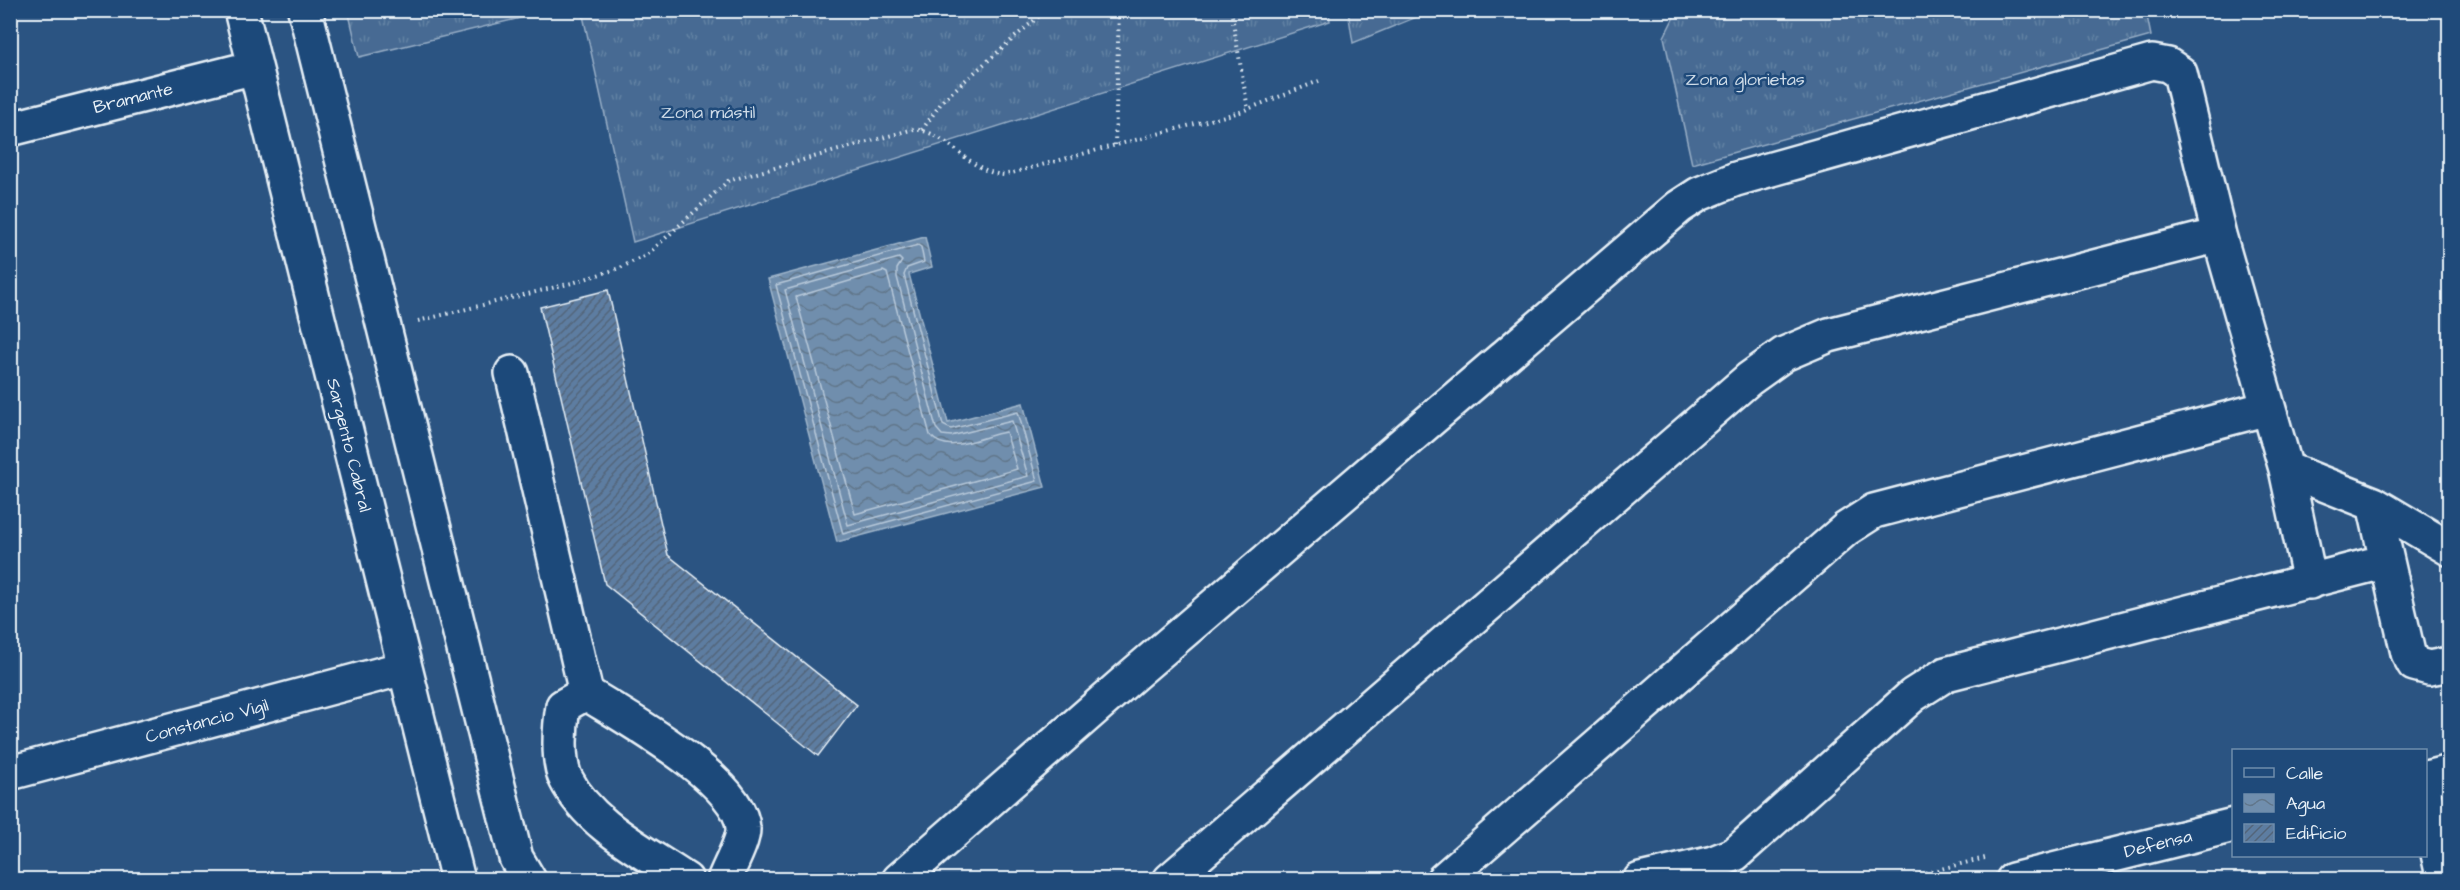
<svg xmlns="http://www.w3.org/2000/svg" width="2460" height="890" font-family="'Architects Daughter',sans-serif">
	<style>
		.grass { fill: url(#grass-tufts); stroke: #98aec6; stroke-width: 1.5 }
		.water { fill: url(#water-waves); stroke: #a0b6cb; stroke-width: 1.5 }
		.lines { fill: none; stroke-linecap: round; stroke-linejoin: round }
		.shore { stroke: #b8c9da; stroke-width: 1.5 }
		.building { fill: url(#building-hatch); stroke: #e8f1f8; stroke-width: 1.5 }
		.street-casing { stroke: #e8f1f8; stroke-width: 38 }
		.path { stroke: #e8f1f8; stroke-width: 4; stroke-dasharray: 1.5 4.5; stroke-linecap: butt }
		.street { stroke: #1f4a7a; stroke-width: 33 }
		.labels { text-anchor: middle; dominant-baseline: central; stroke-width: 5; stroke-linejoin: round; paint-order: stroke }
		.park-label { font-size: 18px; fill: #d0dde9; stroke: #1f4a7a }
		.street-label { font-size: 18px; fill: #e8f1f8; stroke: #1f4a7a }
	</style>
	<defs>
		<pattern id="grass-tufts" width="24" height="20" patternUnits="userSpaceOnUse" patternTransform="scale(1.5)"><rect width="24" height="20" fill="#476b93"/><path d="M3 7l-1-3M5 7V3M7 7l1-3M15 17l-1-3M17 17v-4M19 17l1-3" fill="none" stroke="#6281a3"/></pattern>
		<pattern id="water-waves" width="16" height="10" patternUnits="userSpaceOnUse" patternTransform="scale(1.5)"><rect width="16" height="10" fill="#708ead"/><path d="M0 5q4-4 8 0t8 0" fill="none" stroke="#61768a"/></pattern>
		<pattern id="building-hatch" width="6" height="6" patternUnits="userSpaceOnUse" patternTransform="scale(1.5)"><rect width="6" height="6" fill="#5d7da1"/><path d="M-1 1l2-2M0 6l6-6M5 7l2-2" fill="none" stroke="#53657a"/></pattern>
	</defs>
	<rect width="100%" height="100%" fill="#2b5482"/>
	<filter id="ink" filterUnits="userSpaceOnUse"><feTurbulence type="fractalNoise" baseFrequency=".0167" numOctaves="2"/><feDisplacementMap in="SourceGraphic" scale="12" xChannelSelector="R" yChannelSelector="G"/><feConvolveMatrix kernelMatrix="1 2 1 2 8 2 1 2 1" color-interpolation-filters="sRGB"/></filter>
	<g filter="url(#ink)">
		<path class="grass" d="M348,10H549V11L359,57Z
			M1329,11L1330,21L633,242L582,11Z
			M1348,11V10L1431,11L1353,43Z
			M1677,11H2146L2151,36L1692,164L1664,37Z"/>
		<path class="water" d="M925,237L932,267L909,274L948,423L1023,403L1045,487L837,542L768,279Z"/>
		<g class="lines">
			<path class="shore" d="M918,245L921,247L924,262L907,268L904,275L943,425L951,429L1018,412L1037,481L843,534L776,285Z
				M899,258L902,261L897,269V277L936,428L942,435L951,436L1012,421L1028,476L848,525L785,290Z
				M883,271L887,273L930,435C948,457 983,435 1006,432L1017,469L855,514L796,297Z"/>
		</g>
		<path class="building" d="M608,290L668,555L857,705L818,756L605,584L540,307Z"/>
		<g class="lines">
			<g class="street-casing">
				<path id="street" d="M241,10L458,880
					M305,10L516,858L529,880
					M10,129L255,67
					M512,373L586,693
					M2286,469L2374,504L2387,561
					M2374,504L2450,549
					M10,773L404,668
					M2426,778L2450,772
					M2426,801L2444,880
					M686,880C645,852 589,825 566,779C557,761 560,725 563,706L586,693C624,717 741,781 743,828C744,840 729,867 724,880
					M899,880L1134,674L1679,207L1699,194L1736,179L2152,62L2168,65L2180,73L2219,235L2286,469L2310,582
					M1170,880L1749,379L1784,354L1829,335L2219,235
					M1443,880L1846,529L1874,511L2268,408
					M1640,880L1713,863L1735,854L1913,695L1946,674L2387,561L2408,653L2414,664L2429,668L2450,664
					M2013,880L2234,825"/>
			</g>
			<path class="path" d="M1231,10L1248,109
				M922,130L944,99L1046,10
				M1115,145L1119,10
				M418,321L572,283L620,268L648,254L728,181L914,129C950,133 968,172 1004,175L1240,112L1319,81
				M1896,880L1985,858"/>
			<use href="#street" class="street"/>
		</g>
	</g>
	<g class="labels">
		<g class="park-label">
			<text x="1745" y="79">Zona glorietas</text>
			<text x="708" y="112">Zona mástil</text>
		</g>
		<g class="street-label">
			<text transform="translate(133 98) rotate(-14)">Bramante</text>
			<text transform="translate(349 445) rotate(76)">Sargento Cabral</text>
			<text transform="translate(207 721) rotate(-15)">Constancio Vigil</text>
			<text transform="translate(2158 844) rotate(-14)">Defensa</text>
		</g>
	</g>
	<rect width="2460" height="890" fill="none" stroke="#1f4a7a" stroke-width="36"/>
	<rect x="18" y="18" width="2424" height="854" fill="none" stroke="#e8f1f8" stroke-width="2" filter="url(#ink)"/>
	<rect x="2232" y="749" width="195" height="108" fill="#1f4a7a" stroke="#6f8dac" stroke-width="1.5"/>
	<rect x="2244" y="768" width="30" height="9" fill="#1f4a7a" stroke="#6f8dac" stroke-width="1.5"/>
	<text x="2286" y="779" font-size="18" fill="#e8f1f8">Calle</text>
	<rect x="2244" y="794" width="30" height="18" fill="url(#water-waves)" stroke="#6f8dac" stroke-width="1.5"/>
	<text x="2286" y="809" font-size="18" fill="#e8f1f8">Agua</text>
	<rect x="2244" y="824" width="30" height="18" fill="url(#building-hatch)" stroke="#6f8dac" stroke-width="1.5"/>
	<text x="2286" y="839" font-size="18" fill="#e8f1f8">Edificio</text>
</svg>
